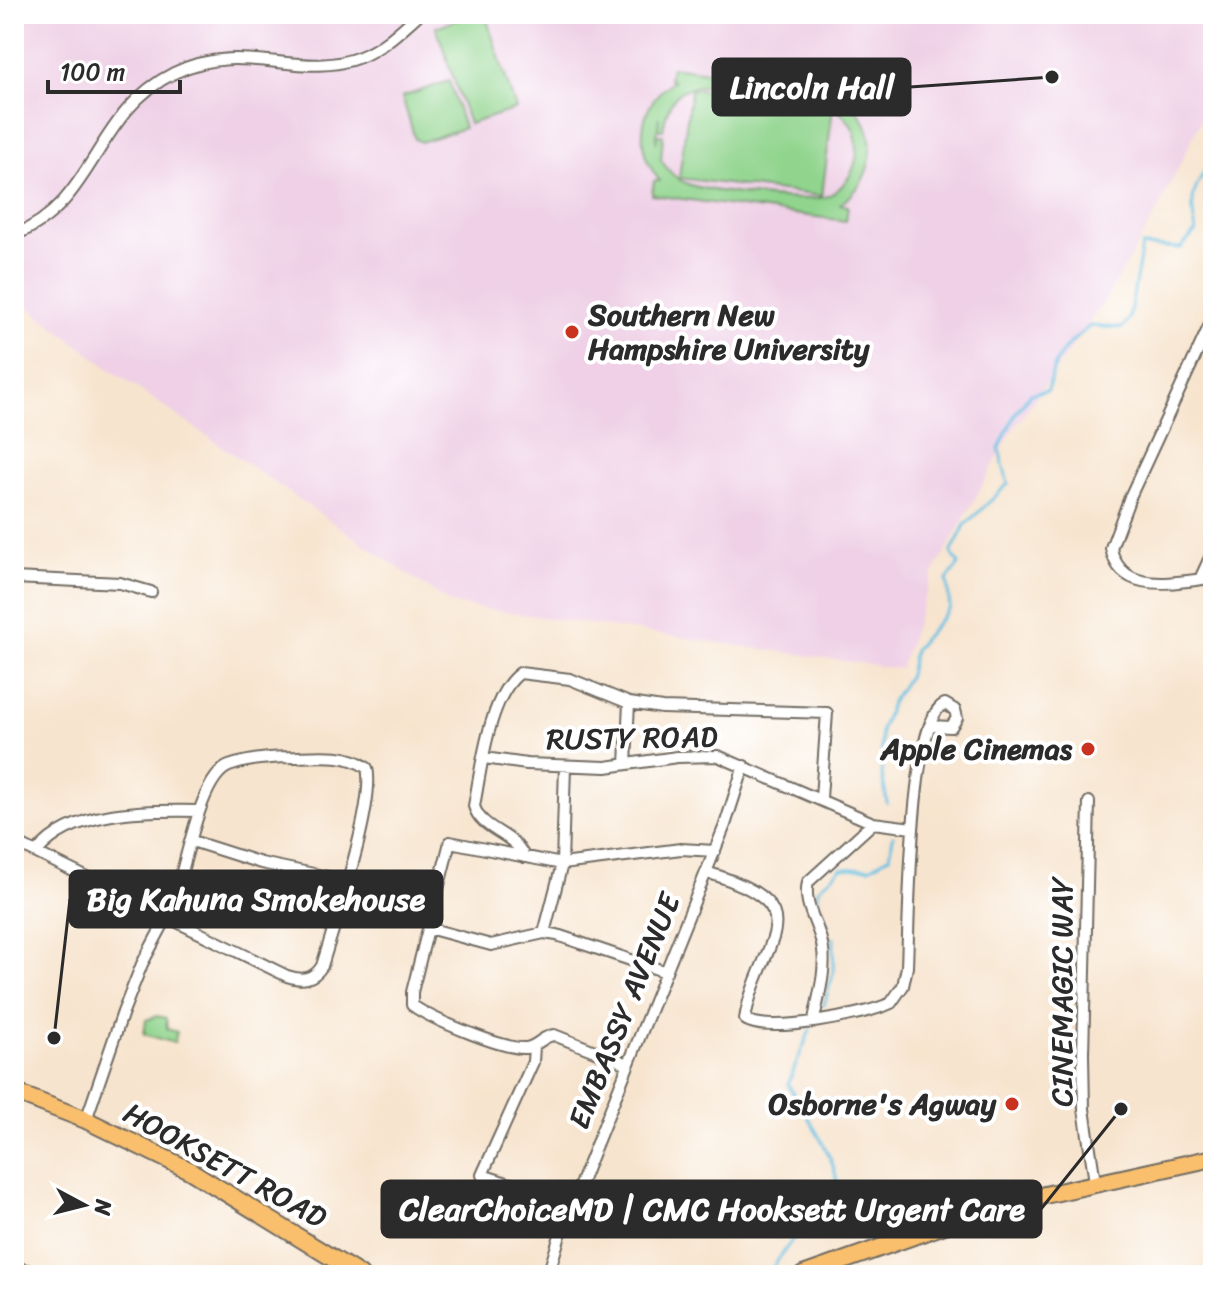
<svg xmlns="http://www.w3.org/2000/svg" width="1227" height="1289" font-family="Sriracha,sans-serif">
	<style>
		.built { fill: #efd0e6 }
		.green { fill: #90d48d; stroke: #5e805c; stroke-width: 2; fill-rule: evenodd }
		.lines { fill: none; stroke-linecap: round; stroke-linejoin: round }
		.stream { stroke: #62bee0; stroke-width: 3 }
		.minor-casing { stroke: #726c64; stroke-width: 14 }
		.secondary-casing { stroke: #726c64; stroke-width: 18 }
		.primary-casing { stroke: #726c64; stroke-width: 20 }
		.minor { stroke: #fff; stroke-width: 10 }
		.secondary { stroke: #fde5c5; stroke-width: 14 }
		.primary { stroke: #f9bf6d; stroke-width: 16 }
		.poi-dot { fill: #c8321e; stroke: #fff; stroke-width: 3 }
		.labels { text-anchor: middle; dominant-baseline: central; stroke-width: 8; stroke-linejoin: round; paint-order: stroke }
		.poi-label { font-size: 30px; font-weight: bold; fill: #2b2b2b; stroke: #fff; text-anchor: end }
		.street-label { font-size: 30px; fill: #2b2b2b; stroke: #fff }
		.leader { fill: none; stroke: #2b2b2b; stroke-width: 3 }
		.callout-dot { fill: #2b2b2b; stroke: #fff; stroke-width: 3 }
		.callout { fill: #2b2b2b; stroke: #2b2b2b; stroke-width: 3 }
		.callout-label { font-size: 32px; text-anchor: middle; font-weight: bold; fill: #fff }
	</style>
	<rect width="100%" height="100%" fill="#fff"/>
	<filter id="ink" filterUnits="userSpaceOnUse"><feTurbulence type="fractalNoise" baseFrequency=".0125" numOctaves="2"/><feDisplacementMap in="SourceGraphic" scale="16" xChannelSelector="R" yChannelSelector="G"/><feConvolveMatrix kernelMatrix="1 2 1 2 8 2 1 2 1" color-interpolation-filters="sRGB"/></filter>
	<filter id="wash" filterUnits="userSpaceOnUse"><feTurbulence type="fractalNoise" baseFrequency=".006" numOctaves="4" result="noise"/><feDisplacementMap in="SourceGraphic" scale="32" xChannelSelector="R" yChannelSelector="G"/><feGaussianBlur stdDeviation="1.8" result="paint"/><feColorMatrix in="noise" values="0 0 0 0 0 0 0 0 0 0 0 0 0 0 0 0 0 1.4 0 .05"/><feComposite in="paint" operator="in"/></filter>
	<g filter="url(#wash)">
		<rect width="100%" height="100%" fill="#f7e4ce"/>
		<path class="built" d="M14,14H1213V95L1158,210L1108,296L1014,428L933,574L900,669L451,604L108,368L14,296Z"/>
		<path class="green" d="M476,14H485L516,109L469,124L436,27Z
			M671,67L851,91C850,106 860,111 866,125C878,154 866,187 840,204L848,206L846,221L652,195L654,181H660C633,149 638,105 673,81L669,80ZM713,86C758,91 861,86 857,152C856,171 844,188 828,196C809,204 709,192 688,184C676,180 668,171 661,160L663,135H658L656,143L659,117L658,130H663C668,98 677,84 713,86Z
			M449,81L464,128L421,142L415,139L402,97Z
			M691,89L833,107L822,196L679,178Z
			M157,1016L166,1018L167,1029L177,1032L174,1043L144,1034L146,1020Z"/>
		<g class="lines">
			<path class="stream" d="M887,803L882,774L881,731L891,703L909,675L914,650L950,608L947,580L959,564L951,553L965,525L1008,484L999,449L1015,414L1030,394L1048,390C1054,356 1064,347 1090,326L1122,328L1129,319L1142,246L1181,248L1196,231C1188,196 1194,188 1213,158
				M828,925L818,906V889L841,868H870L890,856L893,836
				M824,1005L833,974L834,938
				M773,1267L795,1236L838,1203C843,1162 807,1120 788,1084L810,1030"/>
		</g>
	</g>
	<g filter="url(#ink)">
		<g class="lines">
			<g class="minor-casing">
				<path id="minor" d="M14,235C96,204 93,113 174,73C244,39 299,81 360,57C383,48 401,30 419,14
					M1213,318L1130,497L1111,548C1120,597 1177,581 1213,578
					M14,578L120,583L151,592
					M1200,579L1213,551
					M484,758L527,764L606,767L677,757L718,756L873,823L912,828
					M626,764L629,703
					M1089,802L1083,1055L1084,1109L1095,1182
					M192,841L261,863L347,881
					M14,842L49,859L287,976C302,981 313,980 322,966C334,925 376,803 367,768C348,753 319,756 296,757C275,757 248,759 229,766C196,779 185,882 167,917L142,964L123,1012L86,1120
					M37,852C71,809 148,810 199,811
					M524,857C514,832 481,831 474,806C481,770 489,695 520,673L570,679L629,703L662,708L827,713L821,798
					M706,872C825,908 758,940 745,1019C767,1035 866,1015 891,1003L903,986L907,967C909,927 909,716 945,704L955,710L957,718L951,727L931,726
					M428,928L491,945L544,933L557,935L666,972
					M544,933L562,864L565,766
					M814,1020C818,997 826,973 823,950C821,926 802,907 808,882L873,823
					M534,1046L533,1062L482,1175L572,1204
					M628,1064L554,1035C542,1036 537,1047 526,1048C504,1050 429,1018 412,1005V992L450,842L562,864L681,849L715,851
					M548,1275L561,1232L725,825L744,766"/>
			</g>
			<g class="secondary-casing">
				<path id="secondary" d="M14,1269L38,1275"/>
			</g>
			<g class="primary-casing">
				<path id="primary" d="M14,1092L86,1120L189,1170L360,1275
					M803,1275L1004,1204L1213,1158"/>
			</g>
			<use href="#minor" class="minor"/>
			<use href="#secondary" class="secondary"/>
			<use href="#primary" class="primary"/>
		</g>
	</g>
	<g class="poi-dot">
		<circle cx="572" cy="332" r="8"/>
		<circle cx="1088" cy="749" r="8"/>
		<circle cx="1012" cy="1104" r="8"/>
	</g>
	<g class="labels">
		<g class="poi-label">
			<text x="588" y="315" text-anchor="start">Southern New<tspan x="588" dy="34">Hampshire University</tspan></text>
			<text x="1072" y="749">Apple Cinemas</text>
			<text x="996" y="1104">Osborne's Agway</text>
		</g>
		<g class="street-label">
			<text transform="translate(632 738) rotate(-1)">RUSTY ROAD</text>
			<text transform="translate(1062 992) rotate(-90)">CINEMAGIC WAY</text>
			<text transform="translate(624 1011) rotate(-68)">EMBASSY AVENUE</text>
			<text transform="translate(225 1165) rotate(29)">HOOKSETT ROAD</text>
		</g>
	</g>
	<path class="leader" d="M1052 77L910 87M54 1038L70 899M1121 1109L1041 1209"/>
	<g class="callout-dot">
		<circle cx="1052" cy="77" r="8"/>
		<circle cx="54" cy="1038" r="8"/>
		<circle cx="1121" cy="1109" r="8"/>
	</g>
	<g class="callout">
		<rect x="713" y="59" width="197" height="56" rx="8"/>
		<rect x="70" y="871" width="372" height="56" rx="8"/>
		<rect x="382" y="1181" width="659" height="56" rx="8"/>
	</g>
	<g class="callout-label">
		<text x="812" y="98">Lincoln Hall</text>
		<text x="256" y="910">Big Kahuna Smokehouse</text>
		<text x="712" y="1220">ClearChoiceMD | CMC Hooksett Urgent Care</text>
	</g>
	<rect width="1227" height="1289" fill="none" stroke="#fff" stroke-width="48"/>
	<g transform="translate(84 1205) rotate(97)" stroke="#ffffff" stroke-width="6" paint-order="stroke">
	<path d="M0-6L14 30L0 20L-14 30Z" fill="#2b2b2b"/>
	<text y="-12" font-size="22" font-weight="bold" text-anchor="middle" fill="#2b2b2b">N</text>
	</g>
	<path d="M48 80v12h132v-12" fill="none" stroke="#2b2b2b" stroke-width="4"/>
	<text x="60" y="80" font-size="24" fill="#2b2b2b" stroke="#ffffff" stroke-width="6" paint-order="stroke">100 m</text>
</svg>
